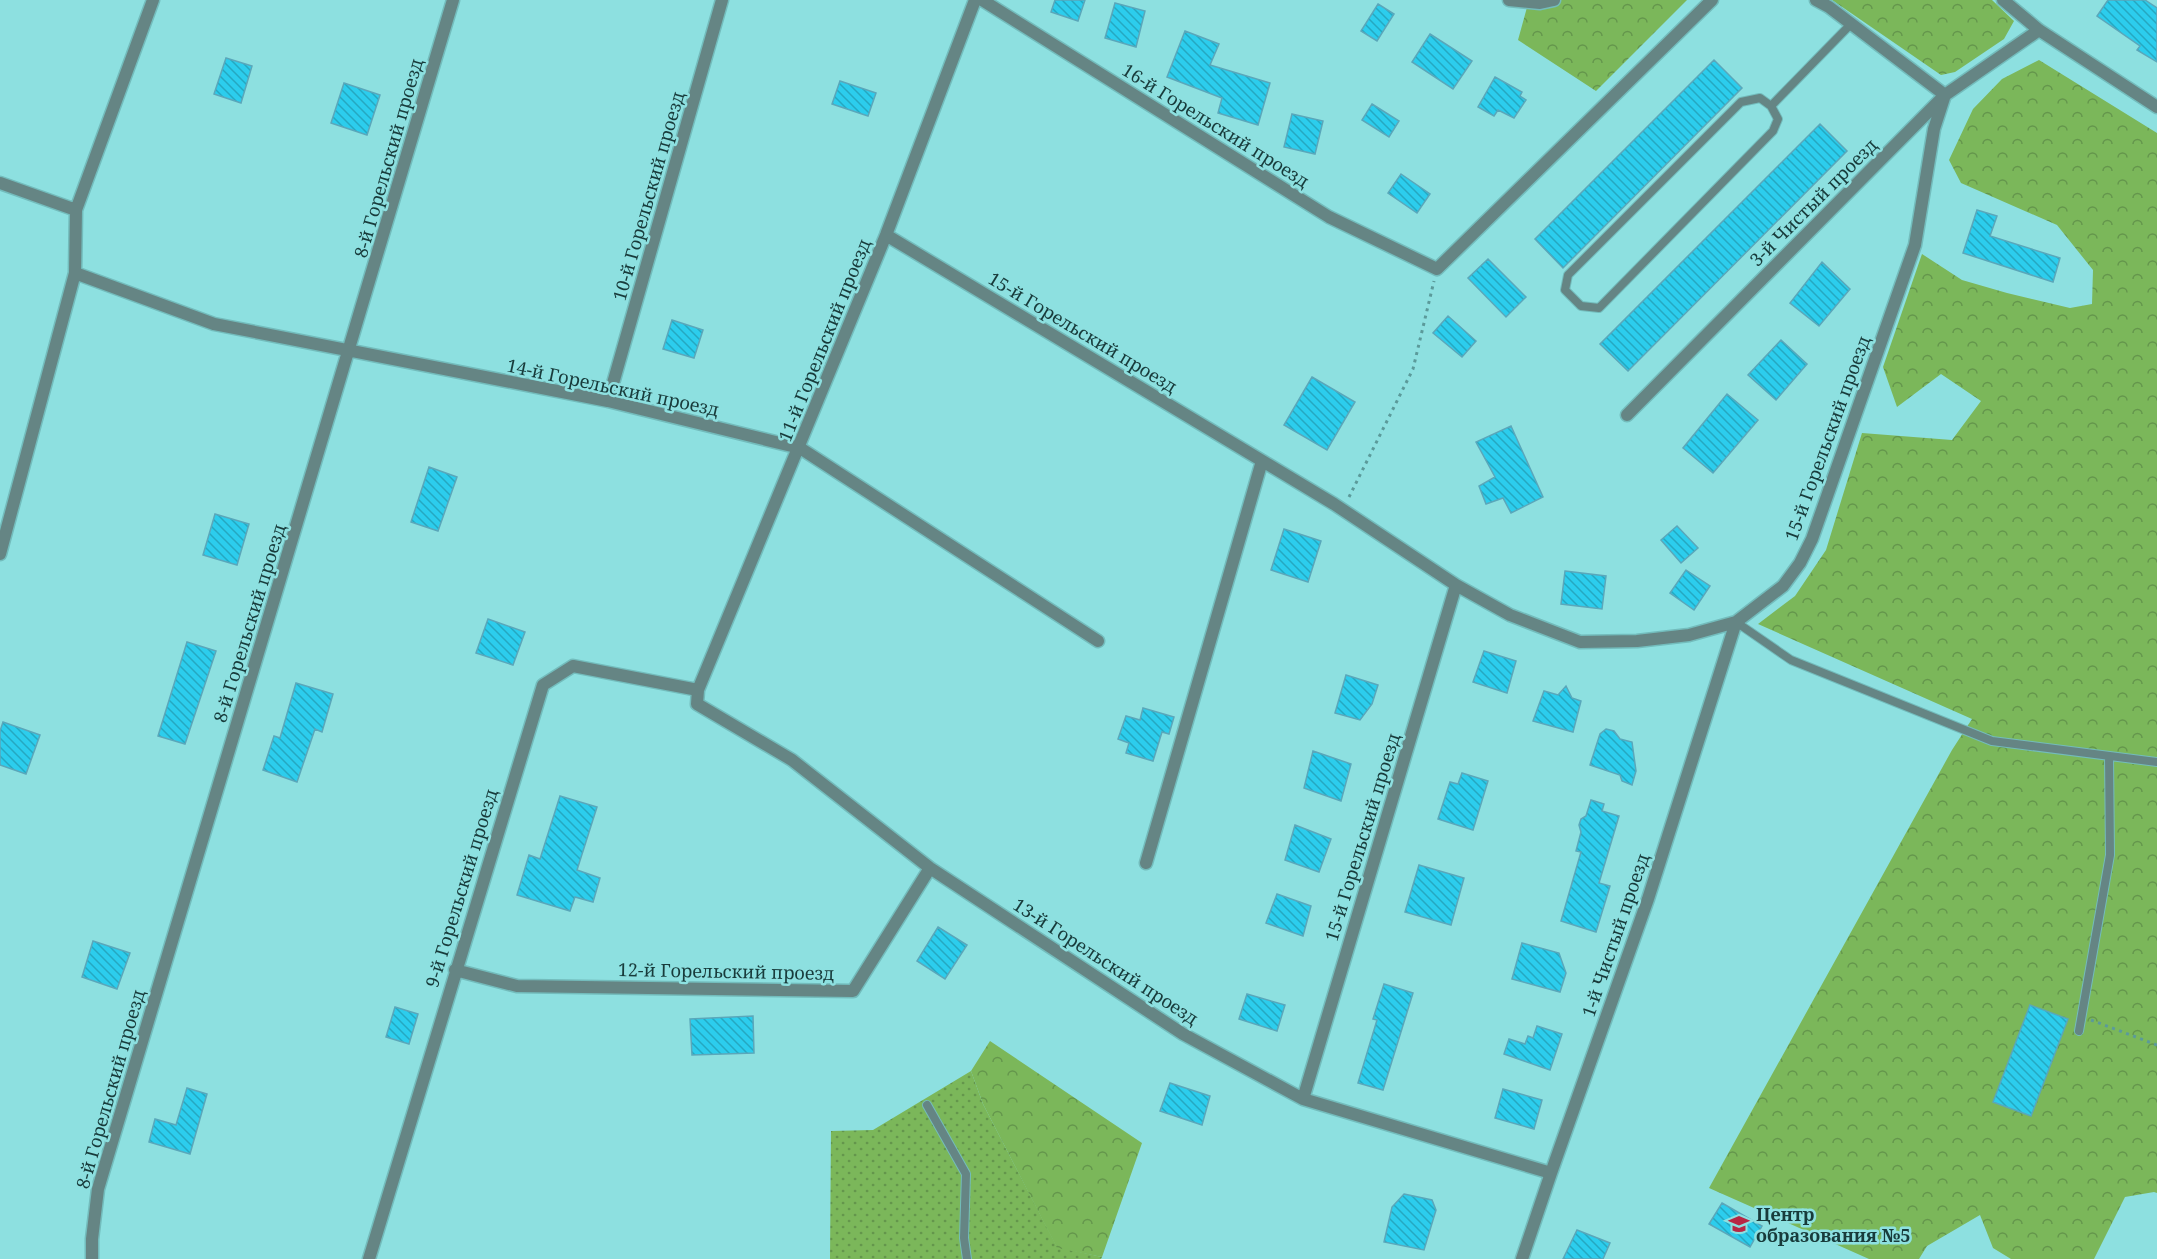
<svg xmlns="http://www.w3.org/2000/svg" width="2157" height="1259" font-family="'Noto Serif',serif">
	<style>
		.grass { fill: url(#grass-dots) }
		.forest { fill: url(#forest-crowns) }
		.building { fill: url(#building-back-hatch); stroke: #5aa7ba; stroke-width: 1.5 }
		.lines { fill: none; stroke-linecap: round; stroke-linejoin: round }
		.service-casing { stroke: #73bcbc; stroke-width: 10 }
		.minor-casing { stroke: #73bcbc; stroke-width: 15 }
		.path { stroke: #5b9a9a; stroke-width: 3; stroke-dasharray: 3 4.5; stroke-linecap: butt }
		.service { stroke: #658584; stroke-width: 8 }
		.minor { stroke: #658584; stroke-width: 12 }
		.labels { text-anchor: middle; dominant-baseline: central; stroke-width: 5; stroke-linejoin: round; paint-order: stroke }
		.street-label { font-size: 18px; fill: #183b3b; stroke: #8de0e0 }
		.poi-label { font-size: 18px; font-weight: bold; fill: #183b3b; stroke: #8de0e0; text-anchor: start }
	</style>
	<defs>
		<pattern id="grass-dots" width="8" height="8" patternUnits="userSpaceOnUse" patternTransform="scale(1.5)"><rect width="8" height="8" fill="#7bb75a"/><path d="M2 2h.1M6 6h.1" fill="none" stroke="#64964c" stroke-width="1.8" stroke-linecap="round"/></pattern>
		<pattern id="forest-crowns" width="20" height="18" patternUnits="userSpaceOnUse" patternTransform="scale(1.5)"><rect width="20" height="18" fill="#7bb75a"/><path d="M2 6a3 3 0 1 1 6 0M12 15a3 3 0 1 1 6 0" fill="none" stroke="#64964c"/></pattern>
		<pattern id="building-back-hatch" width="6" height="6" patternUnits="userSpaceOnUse" patternTransform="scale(1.5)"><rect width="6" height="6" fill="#2ccded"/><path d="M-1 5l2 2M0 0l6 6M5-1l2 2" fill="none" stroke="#25a8c1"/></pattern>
	</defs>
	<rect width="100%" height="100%" fill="#8de0e0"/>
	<path class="grass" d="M971,1071L983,1104L1057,1247L1102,1257L1101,1259H830L831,1131L873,1130Z"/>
	<path class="forest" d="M1529,0H1687L1596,91L1518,40Z
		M1832,0H1992L2014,21L2004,39L1955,72L1941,75Z
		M2039,60L2157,133V1193L2154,1192L2125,1197L2094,1259H2011L1993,1248L1980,1215L1927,1246L1919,1259H1869L1709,1188L1952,750L1972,719L1758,624L1795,596L1826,550L1862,433L1952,440L1981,401L1941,374L1897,407L1883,367L1922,254L1962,280L2007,293L2070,308L2092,304L2093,270L2057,225L1961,183L1949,160L1973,109L2002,79Z
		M990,1041L1142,1143L1102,1257L1057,1248L983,1104L971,1071Z"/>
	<path class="building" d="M1055,0H1085L1078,21L1051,12Z
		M2108,0H2145L2157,8V62L2137,50L2140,46L2097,16Z
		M1115,3L1145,11L1136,47L1105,38Z
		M1378,4L1394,14L1377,41L1361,31Z
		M1185,31L1219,44L1210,65L1270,83L1258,125L1218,113L1222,98L1167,77Z
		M1430,34L1472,61L1453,89L1412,62Z
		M226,58L252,66L241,103L214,94Z
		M1714,60L1742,88L1563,268L1535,239Z
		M1495,77L1522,92L1520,96L1526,100L1514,118L1498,110L1494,116L1478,107Z
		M840,81L876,93L868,116L832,104Z
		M344,83L380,95L367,135L331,123Z
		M1372,104L1399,121L1389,137L1362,120Z
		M1292,114L1323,121L1315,154L1284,147Z
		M1820,124L1847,151L1628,371L1600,344Z
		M1401,174L1430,194L1417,213L1388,193Z
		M1977,210L1997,216L1990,236L2060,258L2053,282L1963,253Z
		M1488,259L1526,297L1506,317L1468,278Z
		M1822,262L1850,289L1819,326L1790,303Z
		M1448,316L1476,341L1462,357L1433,333Z
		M672,320L703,330L694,358L663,349Z
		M1781,340L1807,364L1776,400L1748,375Z
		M1312,377L1355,402L1327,450L1284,425Z
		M1727,394L1758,420L1713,473L1683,448Z
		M1511,426L1543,497L1511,513L1503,498L1486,504L1479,486L1495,477L1476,442Z
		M429,467L457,477L438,531L411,522Z
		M215,514L249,524L237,565L203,555Z
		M1677,526L1698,548L1681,563L1661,540Z
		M1284,529L1321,541L1308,582L1271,570Z
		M1686,570L1710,586L1694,610L1670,593Z
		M1565,571L1606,576L1602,609L1561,604Z
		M488,619L525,632L513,665L476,653Z
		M187,642L216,651L185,744L158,736Z
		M1484,651L1516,661L1507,693L1473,682Z
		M1346,675L1378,685L1372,704L1360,720L1335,713Z
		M296,683L333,694L322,732L315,729L297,782L263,770L274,736L280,738Z
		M1566,686L1572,698L1581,701L1573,732L1533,721L1544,691L1558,695Z
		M1143,708L1174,717L1169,734L1162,732L1153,761L1126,753L1129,743L1118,739L1126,716L1140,720Z
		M3,722L40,735L26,774L0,765V731Z
		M1606,729L1614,731L1620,739L1632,742L1636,771L1632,785L1622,781L1620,775L1590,765L1600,734Z
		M1313,751L1351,764L1341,801L1304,788Z
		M1462,773L1488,781L1473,830L1438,819L1450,782L1458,784Z
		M560,796L597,807L577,870L600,878L593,902L575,897L570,911L517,895L529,855L540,859Z
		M1591,800L1604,804L1602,811L1619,816L1599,883L1610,886L1596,932L1561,921L1581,852L1576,851L1581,832L1579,825L1581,819L1586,816Z
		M1295,825L1331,839L1319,872L1285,860Z
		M1419,865L1464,878L1451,925L1405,912Z
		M1277,894L1311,906L1303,936L1266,923Z
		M938,927L967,945L945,979L917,961Z
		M93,941L130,953L117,989L82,977Z
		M1522,943L1559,953L1566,973L1560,992L1512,979Z
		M1384,984L1413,993L1383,1090L1358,1083L1377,1020L1373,1019Z
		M1247,994L1285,1005L1277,1031L1239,1019Z
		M2030,1005L2068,1019L2031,1116L1993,1102Z
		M395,1007L418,1014L409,1044L386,1037Z
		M753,1016L754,1053L692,1055L690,1019Z
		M1537,1026L1562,1034L1550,1070L1504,1054L1509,1039L1525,1044L1528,1036L1533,1038Z
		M1170,1083L1210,1096L1202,1125L1160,1111Z
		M187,1088L207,1094L190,1154L149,1142L155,1119L176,1125Z
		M1503,1089L1542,1100L1534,1129L1495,1118Z
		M1404,1194L1432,1200L1436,1210L1424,1250L1384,1242L1392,1207Z
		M1722,1203L1762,1226L1750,1247L1709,1224Z
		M1577,1230L1610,1243L1603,1259H1563Z"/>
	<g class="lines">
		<g class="service-casing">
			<path id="service" d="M1760,98L1771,106L1778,119L1773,131L1599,308L1581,306L1565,290L1568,275L1741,102Z
				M1771,106L1851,24
				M1736,622L1791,660L1992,741L2157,762
				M2079,1031L2110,855L2109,756
				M927,1105L966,1174L964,1238L967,1259"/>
		</g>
		<g class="minor-casing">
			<path id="minor" d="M975,0L886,235L698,690L697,704L792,760L930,868L1183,1034L1303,1099L1551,1173
				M982,0L1329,217L1437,269L1712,0
				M1509,0L1540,3L1554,0
				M1816,0L1829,7L1945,95
				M2003,0L2039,30L2157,107
				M0,183L76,210
				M886,235L1334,504L1456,585L1303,1099
				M75,273L214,324L608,401L800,448L1098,641
				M608,401L722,0
				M1627,415L1945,95L2039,30
				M0,554L75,273L76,210L153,0
				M1456,585L1510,615L1580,642L1637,641L1689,635L1736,622L1783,586L1800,563L1812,539L1915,245L1934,129L1945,95
				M1146,863L1262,461
				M455,970L517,986L853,991L930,868
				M92,1259V1239L98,1189L453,0
				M369,1259L543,685L573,666L698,690
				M1522,1259L1551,1173L1648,899L1736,622"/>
		</g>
		<path class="path" d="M1349,497L1413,369L1434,281
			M2091,1020L2157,1045"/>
		<use href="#service" class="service"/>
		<use href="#minor" class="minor"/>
	</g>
	<defs>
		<g id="school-bare" transform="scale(1.62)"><path d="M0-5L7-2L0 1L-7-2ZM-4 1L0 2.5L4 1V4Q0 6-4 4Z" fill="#b82744" stroke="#8de0e0" stroke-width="2.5" paint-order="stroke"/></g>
	</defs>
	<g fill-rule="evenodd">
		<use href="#school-bare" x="1739" y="1224"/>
	</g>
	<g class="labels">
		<g class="street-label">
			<text transform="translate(1216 125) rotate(32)">16-й Горельский проезд</text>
			<text transform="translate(388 158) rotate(-74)">8-й Горельский проезд</text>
			<text transform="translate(648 196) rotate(-74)">10-й Горельский проезд</text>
			<text transform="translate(1813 202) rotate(-45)">3-й Чистый проезд</text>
			<text transform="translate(1083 332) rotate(31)">15-й Горельский проезд</text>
			<text transform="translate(824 340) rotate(-68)">11-й Горельский проезд</text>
			<text transform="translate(613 387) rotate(12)">14-й Горельский проезд</text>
			<text transform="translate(1827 438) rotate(-70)">15-й Горельский проезд</text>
			<text transform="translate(249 623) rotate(-73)">8-й Горельский проезд</text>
			<text transform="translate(1362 837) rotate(-73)">15-й Горельский проезд</text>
			<text transform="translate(461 888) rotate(-73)">9-й Горельский проезд</text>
			<text transform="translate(1615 935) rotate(-71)">1-й Чистый проезд</text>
			<text transform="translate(1106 961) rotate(33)">13-й Горельский проезд</text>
			<text transform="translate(726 971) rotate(1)">12-й Горельский проезд</text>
			<text transform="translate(110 1089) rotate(-74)">8-й Горельский проезд</text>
		</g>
		<g class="poi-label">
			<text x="1756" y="1214">Центр<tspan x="1756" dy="21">образования №5</tspan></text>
		</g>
	</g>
</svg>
